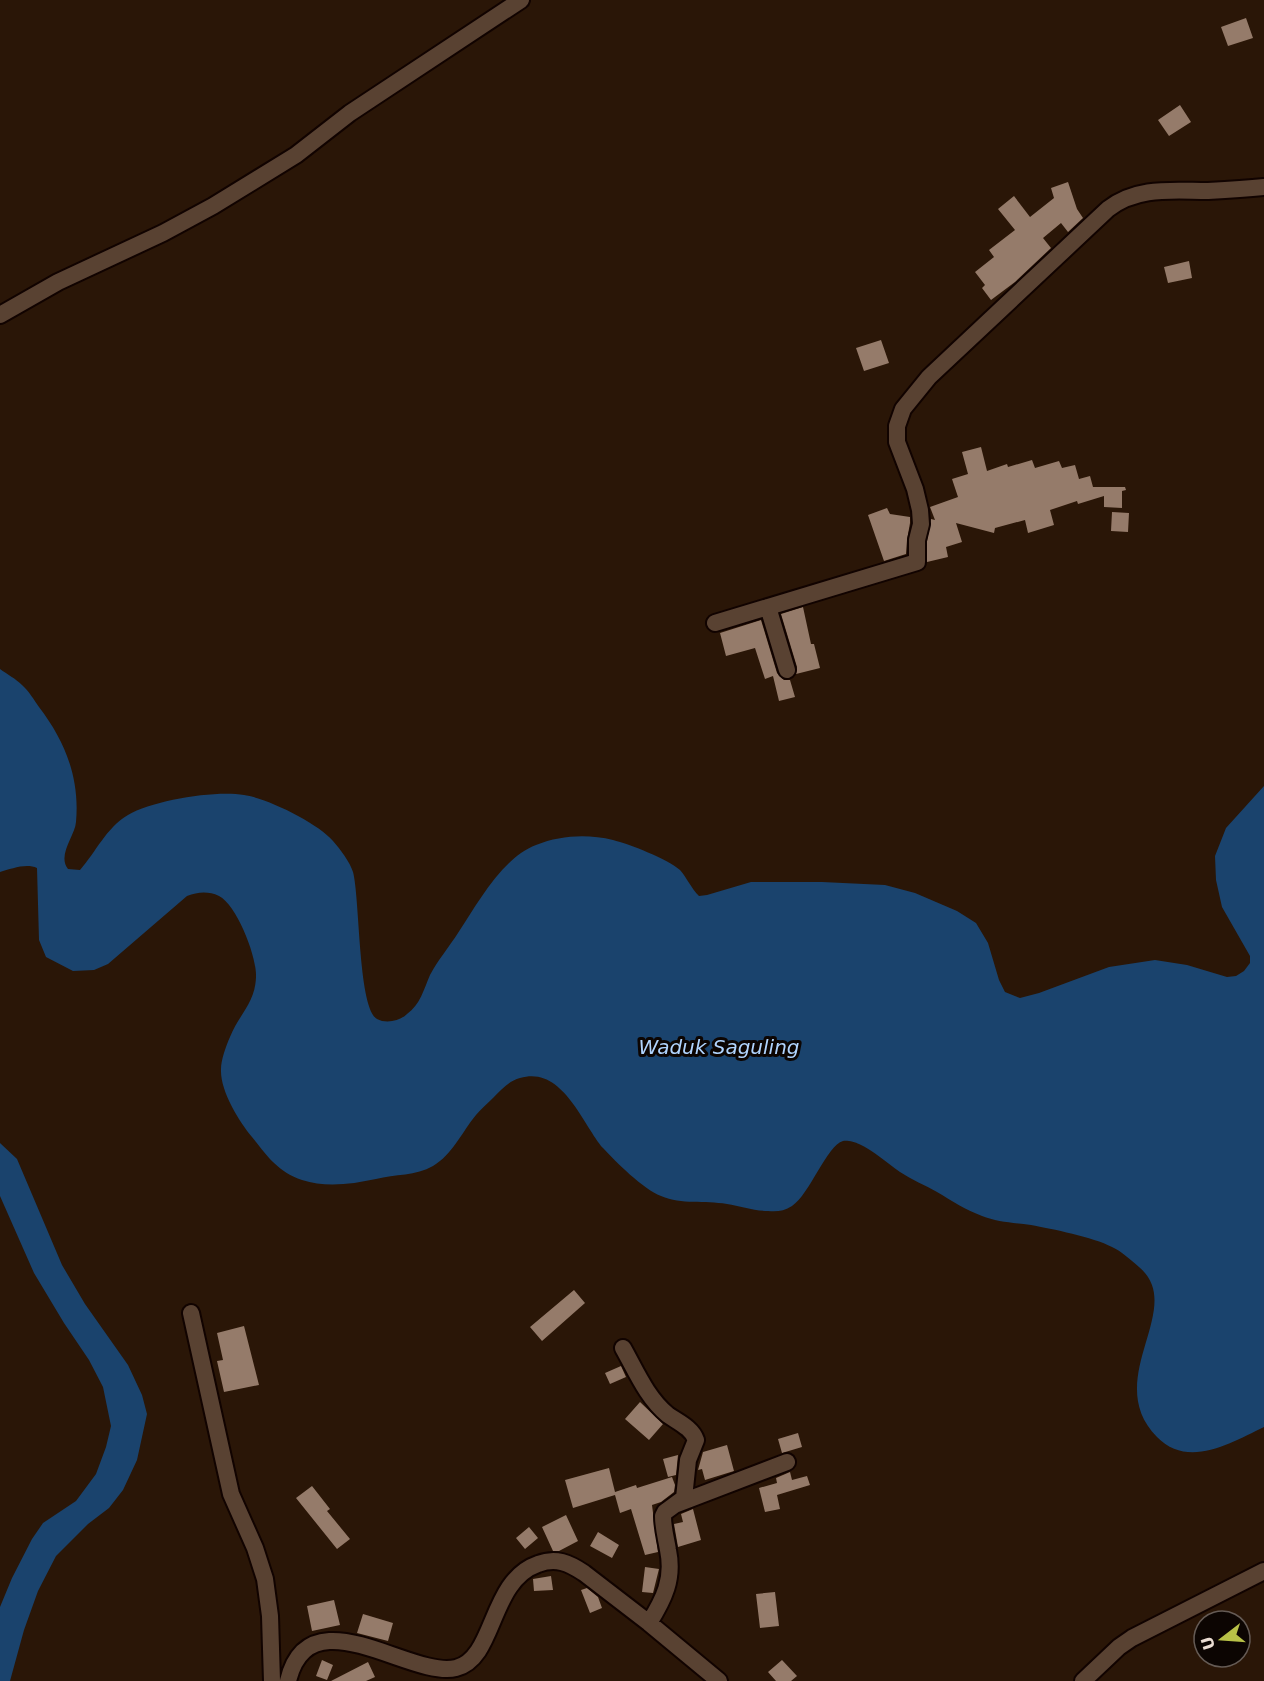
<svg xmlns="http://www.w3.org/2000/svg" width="1264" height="1681" font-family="'DejaVu Sans',sans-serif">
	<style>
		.water { fill: #1a436d }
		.building { fill: #957b6a }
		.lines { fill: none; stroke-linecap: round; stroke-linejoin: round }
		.minor-casing { stroke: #110300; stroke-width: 20 }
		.minor { stroke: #594232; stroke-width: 16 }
		.labels { text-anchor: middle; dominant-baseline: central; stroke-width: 6; stroke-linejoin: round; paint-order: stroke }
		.water-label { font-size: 20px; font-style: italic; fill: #b0d4fe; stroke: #0c0502 }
	</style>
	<rect width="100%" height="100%" fill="#2a1607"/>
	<path class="water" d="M0,669C7,674 16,679 22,685C29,691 34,700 39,707C65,741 80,778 76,822C75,836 57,855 68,869L80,870C96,852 106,828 128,815C153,800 216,790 244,795C267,798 318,823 333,841C340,849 350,862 353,872C360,898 358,1008 377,1019C386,1024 400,1021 407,1014C420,1005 424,989 430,975C438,960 449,947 458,933C478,903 502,858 536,845C561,835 588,834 613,840C629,844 668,859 680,870C687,878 691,888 699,896L707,895L751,882H822L885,885L915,893L957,911L976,923L988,943L999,980L1005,992L1020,998L1039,993L1109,967L1155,960L1187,965L1227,977L1236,976L1244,971L1250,963V956L1222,907L1216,880L1215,856L1226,828L1264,786V1427C1231,1443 1188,1469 1157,1437C1100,1379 1188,1308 1139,1267C1131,1260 1121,1251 1112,1247C1093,1237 1052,1229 1031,1225C1015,1223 997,1222 982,1216C966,1210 952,1201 937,1192C925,1185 912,1180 900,1172C887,1163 874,1151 859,1144C855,1142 847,1140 843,1141C827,1145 810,1194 792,1206C784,1211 777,1212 768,1211C754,1211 740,1206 727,1204C704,1200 682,1205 661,1196C643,1189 616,1162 603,1148C582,1123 562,1065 520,1078C509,1081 502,1089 494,1097C488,1103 481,1109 476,1115C462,1132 452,1155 433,1166C416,1176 395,1174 376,1179C352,1184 326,1188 302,1180C278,1172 267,1156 252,1137C239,1121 220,1091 221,1069C221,1060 226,1046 230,1037C239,1014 255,1004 256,977C257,957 237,905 219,896C208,891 198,892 187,896L108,964L94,970L73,971L46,957L39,940L37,868C26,863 11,869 0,872Z
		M0,1143L17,1159L62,1265L85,1304L128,1365L142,1395L147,1414L137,1460L123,1490L109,1508L88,1524L56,1556L38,1591L24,1630L10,1681H0V1607L12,1578L32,1539L43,1523L76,1501L96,1474L106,1447L111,1426L103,1387L89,1360L64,1323L34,1273L0,1196Z"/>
	<path class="building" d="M1246,18L1253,38L1228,46L1221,27Z
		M1180,105L1191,122L1169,136L1158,120Z
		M1068,182L1077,209L1083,218L1068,232L1061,223L1043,238L1051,248L1015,282L991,300L982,288L985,285L975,272L994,257L989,250L1015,230L998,209L1014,196L1030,217L1054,198L1051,188Z
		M1189,261L1192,278L1168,283L1164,267Z
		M881,340L889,363L864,371L856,348Z
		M981,447L987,471L1007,464L1008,467L1032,460L1035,468L1059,461L1062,468L1075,465L1079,479L1090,476L1093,487H1125L1126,490L1122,491V508L1104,507V496L1078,504L1077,501L1050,510L1054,525L1028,533L1025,520L995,528L994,533L956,523L962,542L946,547L948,557L927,562V541L931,519L935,520L930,507L958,497L952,479L968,474L962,452Z
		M887,508L890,514L910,517V523L907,540L906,554L884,561L868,515Z
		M1112,512L1129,513L1128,532L1111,531Z
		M803,607L811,644H814L820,668L796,674L797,667L781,614Z
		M761,620L777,673L784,680H790L795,697L779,701L773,676L765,679L755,648L726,656L720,633Z
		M574,1290L585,1303L542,1341L530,1327Z
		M244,1326L259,1385L224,1392L217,1361L223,1360L217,1333Z
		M621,1366L626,1377L610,1384L605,1373Z
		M640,1402L663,1424L649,1440L625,1419Z
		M798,1433L802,1447L782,1453L778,1439Z
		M727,1445L734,1471L705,1480L702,1469L698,1470L703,1452Z
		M678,1455L676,1475L668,1477L663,1459Z
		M609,1468L615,1492L636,1485L637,1488L672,1477L675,1485L674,1492L661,1502L652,1505L658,1552L645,1555L631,1509L620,1513L615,1495L573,1508L565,1480Z
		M790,1472L792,1480L807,1476L810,1485L777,1495L780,1509L765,1512L759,1488L777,1483L776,1478Z
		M312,1486L330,1509L327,1511L350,1539L337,1549L296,1498Z
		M693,1509L701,1540L678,1547L674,1524L683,1522L681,1514Z
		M566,1515L578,1541L559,1551H553L542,1527Z
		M529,1527L538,1538L525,1549L516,1538Z
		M598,1532L619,1545L612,1558L590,1546Z
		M645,1567L659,1569L653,1593L642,1592Z
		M551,1576L553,1590L534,1591L533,1579Z
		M587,1588L598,1597L602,1608L590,1613L581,1590Z
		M775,1592L779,1626L760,1628L756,1594Z
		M334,1600L340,1625L312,1631L307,1606Z
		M363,1614L393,1623L388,1641L357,1633Z
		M322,1660L333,1665L327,1680L316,1676Z
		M782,1660L797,1676L791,1681H776L768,1672Z
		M368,1662L375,1677L366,1681H331Z"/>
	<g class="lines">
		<g class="minor-casing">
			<path id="minor" d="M0,315L58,282L163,233L213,206L296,155L350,113L521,0
				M768,607L787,670
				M715,623L917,562V540L921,524L920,510L915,489L897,442V426L903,409L929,377L1108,209C1137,186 1173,191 1208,191C1227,190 1245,189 1264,187
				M191,1313L231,1494L255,1548L265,1579L270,1616L272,1681
				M623,1348C636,1371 647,1398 668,1415C678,1422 692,1428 696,1440L688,1460L684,1498L665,1512L663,1516C663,1528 666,1538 668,1550C674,1579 664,1599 649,1623
				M677,1504L787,1462
				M288,1681C309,1593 410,1679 456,1668C496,1658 489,1581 538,1564C556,1557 569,1563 584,1573L649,1623L719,1681
				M1083,1681L1119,1647L1132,1638L1264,1571"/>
		</g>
		<use href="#minor" class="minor"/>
	</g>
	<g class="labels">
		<g class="water-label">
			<text x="719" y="1047">Waduk Saguling</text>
		</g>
	</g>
	<g transform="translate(1222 1639) rotate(253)"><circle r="28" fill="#0c0502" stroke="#655b55" stroke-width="1.5"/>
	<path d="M0-4.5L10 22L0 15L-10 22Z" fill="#b8c147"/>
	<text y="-9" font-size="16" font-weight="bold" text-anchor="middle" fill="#eadcd2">U</text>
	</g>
</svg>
